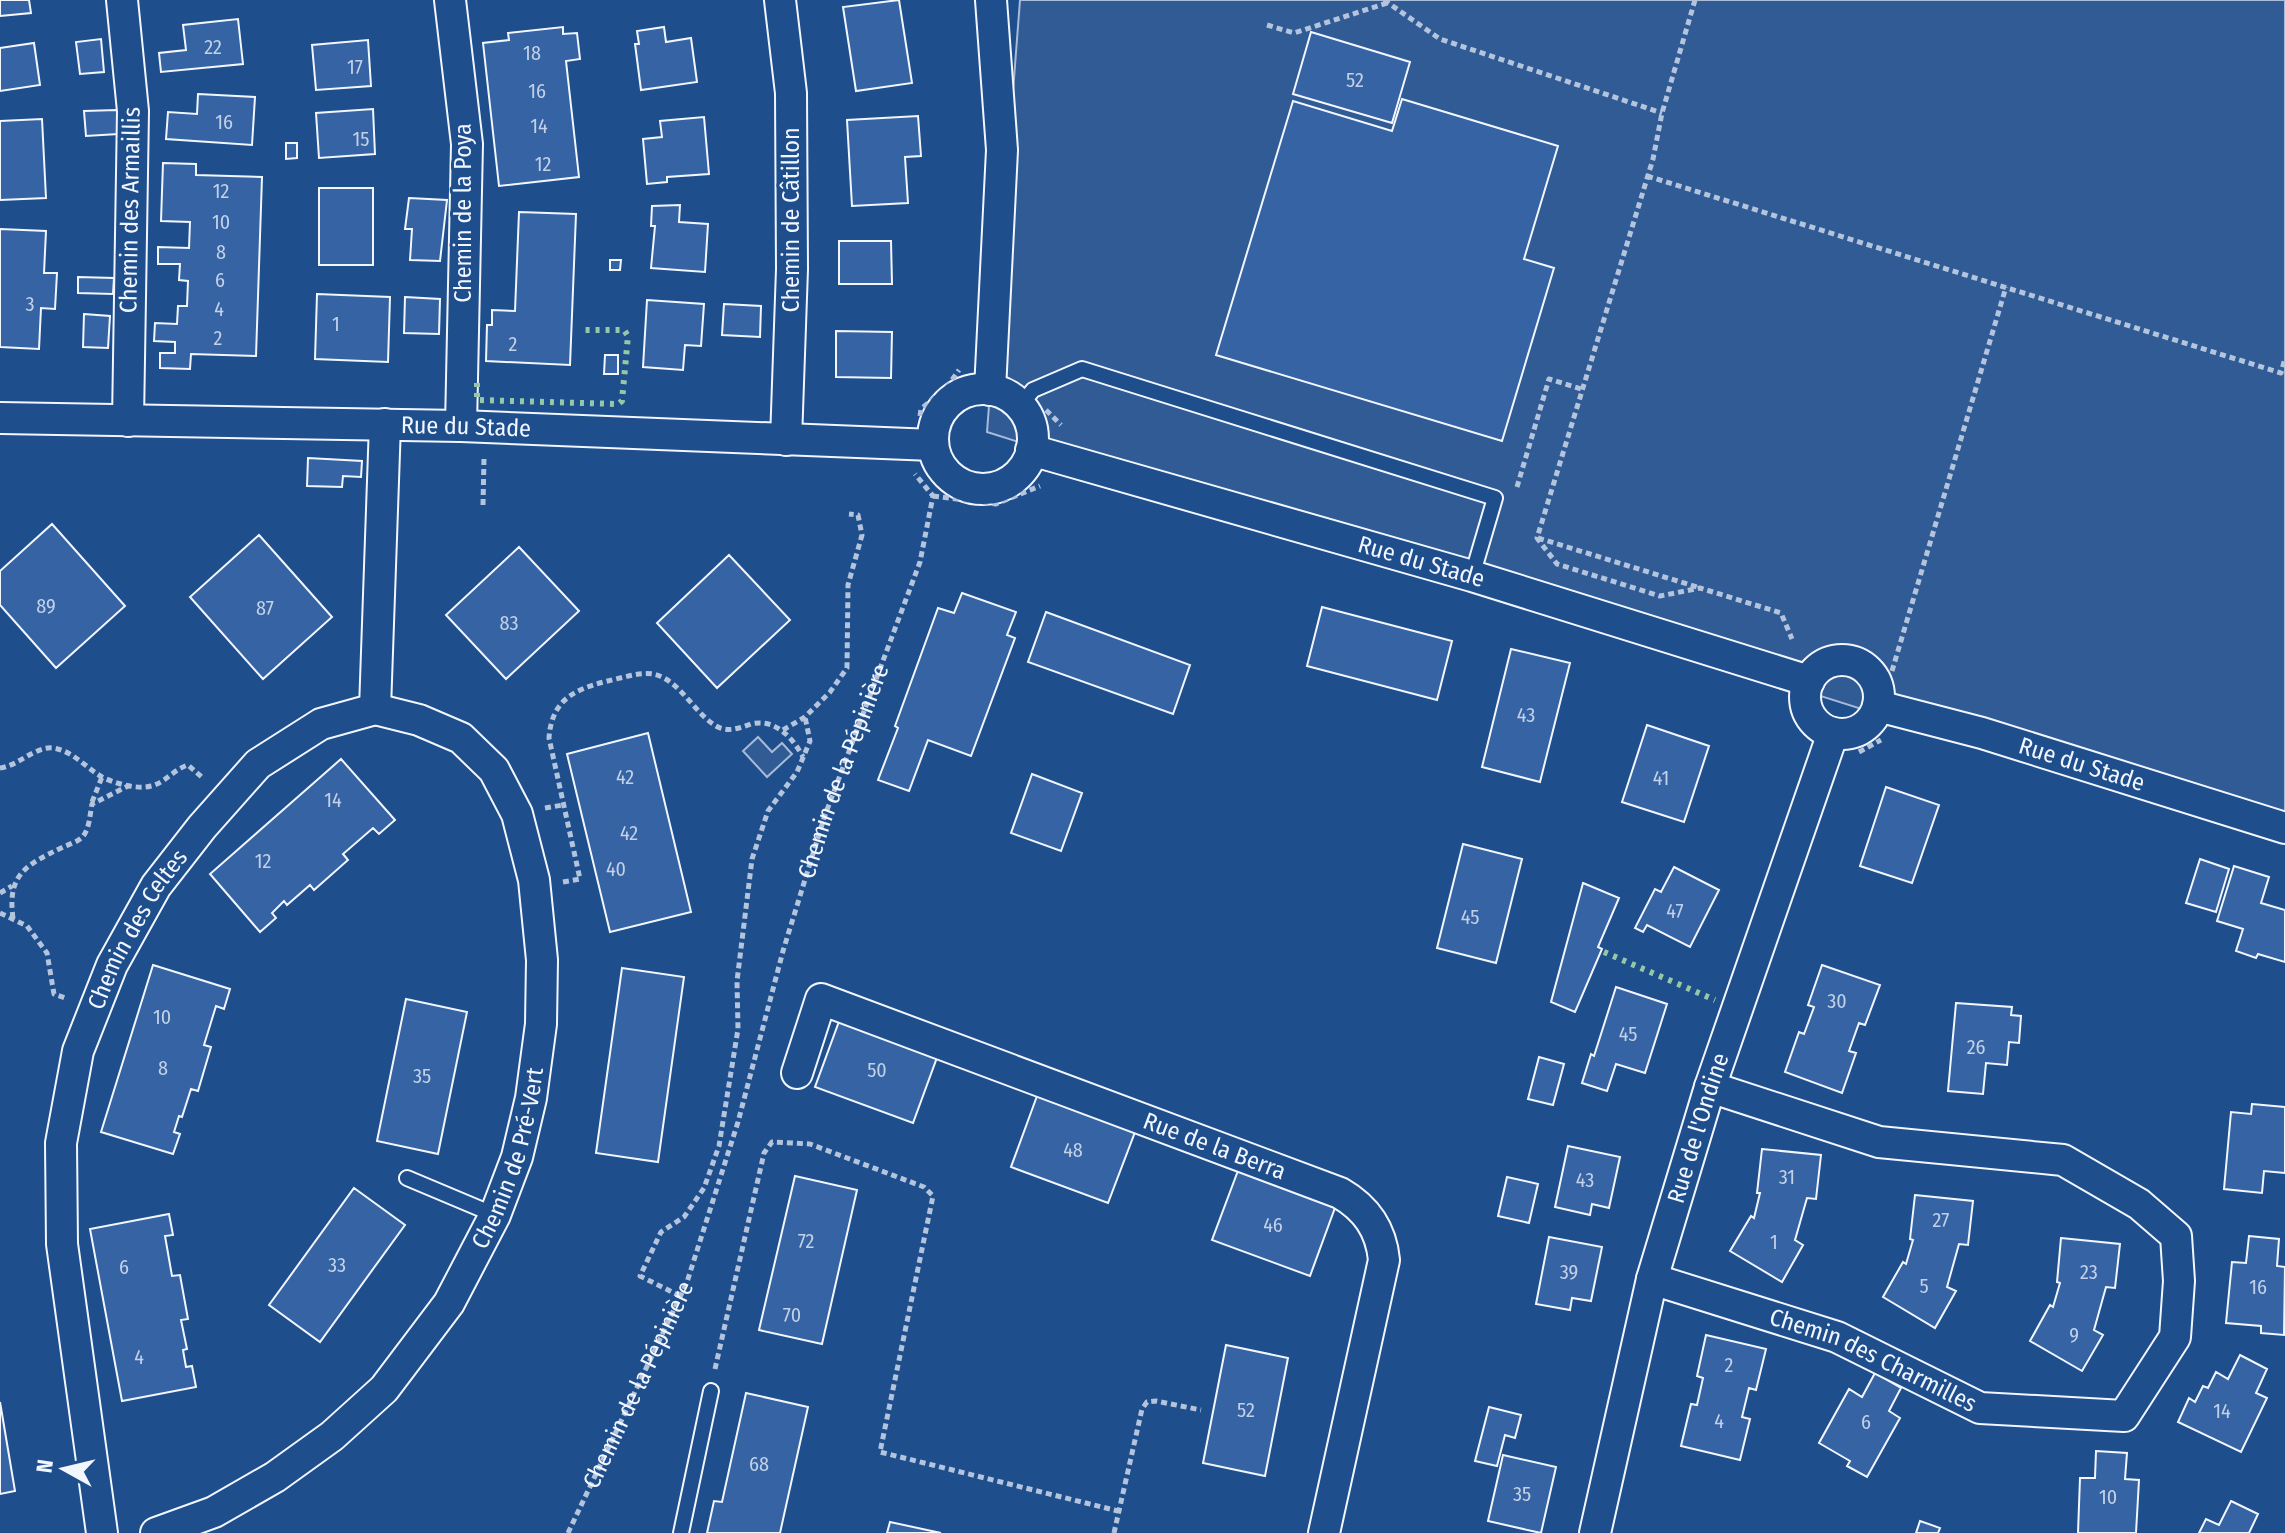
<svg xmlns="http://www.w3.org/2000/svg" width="2285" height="1533" font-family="'Fira Sans Condensed',sans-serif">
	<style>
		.green { fill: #305b95; stroke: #a8bbd7; stroke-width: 2 }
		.building { fill: #3563a3; stroke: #f2f6ff; stroke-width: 2 }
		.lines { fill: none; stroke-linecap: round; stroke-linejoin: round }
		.service-casing { stroke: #f2f6ff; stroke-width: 18 }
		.minor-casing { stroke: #f2f6ff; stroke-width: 34 }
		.path { stroke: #b3c4dc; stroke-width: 5; stroke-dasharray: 6 4; stroke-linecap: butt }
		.service { stroke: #1f4e8c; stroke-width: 14 }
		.minor { stroke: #1f4e8c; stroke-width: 30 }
		.hedge { stroke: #97c8a6; stroke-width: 6; stroke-dasharray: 4 6; stroke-linecap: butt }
		.labels { text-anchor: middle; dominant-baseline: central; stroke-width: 6; stroke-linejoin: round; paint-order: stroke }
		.number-label { font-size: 20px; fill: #c3d1e8 }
		.street-label { font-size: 24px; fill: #f2f6ff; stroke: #1f4e8c }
	</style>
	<rect width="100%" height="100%" fill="#1f4e8c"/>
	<path class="green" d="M1020,0H2285V843L987,432Z
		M758,737L772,752L782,743L792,754L767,777L743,751Z"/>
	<path class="building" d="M0,0H29L31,13L0,16Z
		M899,0L912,83L856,91L843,7Z
		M238,19L243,64L161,72L159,53L186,50L183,25Z
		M563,27V34L577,33L580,59L566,61L579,177L499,186L483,43L509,40L508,33Z
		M664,27L666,42L691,38L697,82L641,90L635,44H639L637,31Z
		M1311,32L1410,62L1392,123L1293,94Z
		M101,39L104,72L80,74L76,42Z
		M368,40L371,86L316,90L312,45Z
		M34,43L40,85L0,91V48Z
		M198,94L255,97L252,145L166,139L168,112L197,114Z
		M1402,99L1558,146L1524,259L1554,268L1502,441L1216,355L1293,101L1392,131Z
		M373,109L375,154L319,158L316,113Z
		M117,110L118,134L86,136L84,111Z
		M918,116L921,156L905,157L908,203L852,206L847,120Z
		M704,117L709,174L667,177V182L647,184L643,139L662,137L660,121Z
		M42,119L46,198L0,200V121Z
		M286,143H297V158L286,159Z
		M163,163L196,164V175L262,177L256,356L191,354L190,369L160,368V353H175V342L154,341L155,323L177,324L178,306H187L188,281L179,280L180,264H158V247L189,248L190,222L161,221Z
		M319,188H373V265H319Z
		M409,198L447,200L440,261L410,260L412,229H405Z
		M680,205L679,222L708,224L705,272L651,268L655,226H651L652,206Z
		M519,212L576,214L570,365L486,361L487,325H492V310L515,311Z
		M0,229L46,231L44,273H57L55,309L41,308L39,349L0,347Z
		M839,241H891L892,284H839Z
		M610,260H621L620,270H610Z
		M78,277L114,278L113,294L78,293Z
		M317,294L390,297L388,362L315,359Z
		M405,297L440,299L439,334L404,333Z
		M647,300L704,304L701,346L685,345L683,370L643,367Z
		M724,304L761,306L760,337L722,335Z
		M84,314L110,316L108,348L83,347Z
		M836,331L892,332L891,378L836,377Z
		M605,355H618V374H604Z
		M308,458L362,461L361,477L343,476L342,487L307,486Z
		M52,524L125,606L56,668L0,605V571Z
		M259,535L332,617L263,679L190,597Z
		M519,547L579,611L506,679L446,615Z
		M729,555L790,620L717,688L657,623Z
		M962,593L1016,612L1007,635L1015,638L971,756L928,740L909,791L878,780L898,728L895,726L938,608L954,613Z
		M1322,607L1452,641L1437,700L1307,666Z
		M1046,612L1190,665L1173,714L1028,662Z
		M1511,649L1570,663L1540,782L1482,767Z
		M1647,725L1709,746L1684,822L1622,802Z
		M648,733L691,912L610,932L567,754Z
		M341,759L395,820L379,834L373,828L343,854L348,860L314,890L310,885L287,905L284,901L272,913L276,918L260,932L210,874Z
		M1032,774L1082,793L1061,851L1011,833Z
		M1886,787L1939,805L1912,883L1860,866Z
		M1463,844L1522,859L1496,963L1437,948Z
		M2200,859L2229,869L2216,912L2186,903Z
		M2234,866L2269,877L2261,903L2285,910V962L2258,954L2256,958L2236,951L2243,929L2217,921Z
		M1674,867L1719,890L1690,947L1647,925L1643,932L1635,928L1655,889L1661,892Z
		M1583,883L1619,898L1598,947L1602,949L1575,1012L1551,1002Z
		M153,965L230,989L224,1009L216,1006L204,1045L211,1047L198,1091L191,1089L182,1117L179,1116L174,1132L180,1134L173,1154L101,1132Z
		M1822,965L1880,985L1865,1025L1859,1023L1849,1051L1856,1053L1842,1093L1785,1072L1799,1032L1804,1034L1814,1007L1808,1005Z
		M622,968L684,977L658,1162L596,1153Z
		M1616,987L1667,1004L1645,1073L1616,1064L1607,1091L1582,1083L1591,1054L1594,1056Z
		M406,999L467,1012L438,1154L377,1141Z
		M1956,1003L2012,1007L2011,1015L2021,1016L2019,1043L2009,1042L2007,1065L1986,1063L1983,1094L1948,1091Z
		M841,1016L939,1052L913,1123L815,1087Z
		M1539,1057L1564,1064L1553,1105L1528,1099Z
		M1037,1096L1135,1132L1108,1203L1011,1167Z
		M2252,1104L2285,1107V1173L2264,1171L2262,1193L2224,1189L2231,1112L2251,1114Z
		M1568,1146L1620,1157L1609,1208L1592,1204L1590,1215L1555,1207Z
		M1762,1149L1821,1155L1816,1199L1807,1198L1795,1240L1803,1245L1782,1282L1730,1251L1751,1216L1754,1218L1760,1193H1757Z
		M1239,1168L1336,1205L1310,1276L1212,1240Z
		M795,1176L857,1190L822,1344L759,1330Z
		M1507,1177L1538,1184L1529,1223L1498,1216Z
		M354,1188L405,1225L320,1342L269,1305Z
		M1915,1195L1973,1201L1968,1245L1959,1244L1947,1287L1956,1291L1935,1328L1883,1297L1903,1262L1906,1264L1913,1240L1910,1239Z
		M169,1214L173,1235L165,1236L172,1276L180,1275L188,1319L181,1320L187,1349L183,1350L186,1367L192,1366L196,1387L122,1401L90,1229Z
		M2249,1236L2279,1239L2277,1266L2285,1267L2284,1335L2261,1333V1326L2226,1323L2232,1262L2246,1263Z
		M1549,1237L1602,1247L1591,1301L1572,1298L1570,1310L1536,1304Z
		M2061,1238L2120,1244L2115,1288L2106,1287L2094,1330L2103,1335L2082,1371L2030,1341L2050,1305L2053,1307L2060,1283L2057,1282Z
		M1706,1335L1766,1349L1756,1390L1749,1388L1742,1417L1750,1419L1740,1460L1681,1446L1691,1404L1697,1405L1703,1378L1697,1376Z
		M1226,1345L1288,1358L1265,1476L1203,1463Z
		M2240,1355L2267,1369L2256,1393L2267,1398L2241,1452L2178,1422L2189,1398L2195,1402L2203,1386L2208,1388L2216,1372L2228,1379Z
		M1875,1373L1901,1388L1889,1411L1900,1418L1867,1477L1847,1466L1850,1461L1819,1443L1849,1389L1862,1397Z
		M746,1393L808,1407L780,1533H707L714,1501L722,1502Z
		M0,1402L15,1491L0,1494Z
		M1489,1407L1521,1415L1515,1438L1505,1435L1497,1466L1475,1461Z
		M2096,1451L2127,1453L2125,1479L2139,1480L2136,1533H2078L2080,1478H2095Z
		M1503,1455L1556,1467L1541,1533L1488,1521Z
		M2231,1501L2258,1514L2249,1533H2199L2206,1519L2219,1525Z
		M1920,1521L1940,1528L1938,1533H1916Z
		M890,1522L941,1533H887Z"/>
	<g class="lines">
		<g class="service-casing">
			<path id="service" d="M1020,406L1033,390L1082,369L1495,498L1472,576
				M407,1178L495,1215
				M681,1533L711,1391"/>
		</g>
		<g class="minor-casing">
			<g id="minor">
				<path d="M122,0L133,111L128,421"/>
				<path d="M450,0L467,144L461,426"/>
				<path d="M780,0L791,93L792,269L786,440"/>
				<circle cx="983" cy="439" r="50"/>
				<path d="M990,390L1002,150L991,0"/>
				<path id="s2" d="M0,418L461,426L933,445"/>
				<path id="s3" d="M1031,450L1472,576L1809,681"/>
				<circle cx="1842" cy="697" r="37"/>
				<path id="s4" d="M1878,706L1982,733L2285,828"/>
				<path id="s5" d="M797,1073L821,999L1340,1193C1366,1208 1381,1229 1384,1260L1324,1533"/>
				<path id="s6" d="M1652,1279L1837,1337L1980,1408L2124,1416L2175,1337L2179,1281L2176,1236L2139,1204L2063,1160L1879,1142L1710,1087"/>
				<path id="s7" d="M102,1533L62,1244L61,1143L78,1051L112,965L156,886L202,827L258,764L321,724L375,709L385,424"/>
				<path id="s8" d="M156,1533L214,1512L275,1477L332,1436L384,1389L449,1303L495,1215L517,1157L531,1098L541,1024L542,960L534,880L517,814L494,770L461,738L419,720L375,709"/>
				<path id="s9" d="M1595,1533L1652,1279L1710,1087L1833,733"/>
			</g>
		</g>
		<g class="path">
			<path d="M1384,0L1440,39L1662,113"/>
			<path d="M1695,0L1662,113L1653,159L1537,538L1557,564L1660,596L1700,588L1781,613L1792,639"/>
			<path d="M1267,25L1294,33L1387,3"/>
			<path d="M1647,176L2281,373L2285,358"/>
			<path d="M1046,410L1061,425"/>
			<path d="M920,416L921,409L947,387L959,370"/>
			<path d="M1517,487L1549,379L1581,389"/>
			<path d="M933,496L996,504L1040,486"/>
			<path d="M483,505L484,458"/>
			<path d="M1538,538L1697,587"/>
			<path d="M1892,671L2006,287"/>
			<path d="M783,730L805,717L830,692L847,668L848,585L862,535L858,515L849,514"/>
			<path d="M1859,752L1881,740"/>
			<path d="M0,768C18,766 35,746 53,748C73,751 85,767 102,777C114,783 137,790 151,786C165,783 174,769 188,765L204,779"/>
			<path d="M92,802L102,777"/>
			<path d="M545,808L563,805"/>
			<path d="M563,882L580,879L549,738C552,694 582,687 620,678C634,675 648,670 662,677C683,687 696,714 716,726C728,733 739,728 751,724C775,718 793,738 803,757"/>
			<path d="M0,893L12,886"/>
			<path d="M0,913L27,926L47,953L54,994L68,999"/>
			<path d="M13,918C7,874 26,865 63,847C70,844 80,841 84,835C90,826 90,813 92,804L128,786"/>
			<path d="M680,1296L640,1276L661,1232L684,1217L704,1188L719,1146L738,1029L737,981L752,859L768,811L797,772L810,741L805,717"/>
			<path d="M715,1369L764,1153L772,1142L810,1144L924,1187L933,1196L880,1452L1118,1511"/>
			<path id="s1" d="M568,1533L687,1282L738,1122L783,951L824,818L920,562L933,496L915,474"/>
			<path d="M1114,1533L1142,1409L1147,1402L1156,1401L1201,1410"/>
		</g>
		<use href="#service" class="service"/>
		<use href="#minor" class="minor"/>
		<path class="hedge" d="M477,383V400L618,404L622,401L628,336L624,330H585
			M1604,952L1715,1000"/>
	</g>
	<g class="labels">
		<g class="number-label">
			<text x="213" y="47">22</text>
			<text x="532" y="53">18</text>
			<text x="355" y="67">17</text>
			<text x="1355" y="80">52</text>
			<text x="537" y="91">16</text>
			<text x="224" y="122">16</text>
			<text x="539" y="126">14</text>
			<text x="361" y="139">15</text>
			<text x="543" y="164">12</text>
			<text x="221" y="191">12</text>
			<text x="221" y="222">10</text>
			<text x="221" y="252">8</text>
			<text x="220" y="280">6</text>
			<text x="30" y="304">3</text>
			<text x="219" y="309">4</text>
			<text x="336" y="324">1</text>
			<text x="218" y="338">2</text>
			<text x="513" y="344">2</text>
			<text x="46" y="606">89</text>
			<text x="265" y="608">87</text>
			<text x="509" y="623">83</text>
			<text x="1526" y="715">43</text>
			<text x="625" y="777">42</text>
			<text x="1661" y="778">41</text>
			<text x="333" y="800">14</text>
			<text x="629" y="833">42</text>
			<text x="263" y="861">12</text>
			<text x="616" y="869">40</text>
			<text x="1675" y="911">47</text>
			<text x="1470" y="917">45</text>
			<text x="1837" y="1001">30</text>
			<text x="162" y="1017">10</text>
			<text x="1628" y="1034">45</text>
			<text x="1976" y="1047">26</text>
			<text x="163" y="1068">8</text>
			<text x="877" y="1070">50</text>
			<text x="422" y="1076">35</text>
			<text x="1073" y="1150">48</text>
			<text x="1787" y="1177">31</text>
			<text x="1585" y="1180">43</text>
			<text x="1941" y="1220">27</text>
			<text x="1273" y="1225">46</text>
			<text x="806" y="1241">72</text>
			<text x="1774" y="1242">1</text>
			<text x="337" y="1265">33</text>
			<text x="124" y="1267">6</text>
			<text x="1569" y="1272">39</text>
			<text x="2089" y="1272">23</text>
			<text x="1924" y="1286">5</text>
			<text x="2258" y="1287">16</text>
			<text x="792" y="1315">70</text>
			<text x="2074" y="1335">9</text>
			<text x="139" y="1357">4</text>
			<text x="1729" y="1365">2</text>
			<text x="1246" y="1410">52</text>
			<text x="2222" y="1411">14</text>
			<text x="1719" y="1421">4</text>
			<text x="1866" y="1422">6</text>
			<text x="759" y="1464">68</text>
			<text x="1522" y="1494">35</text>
			<text x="2108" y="1497">10</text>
		</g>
		<g class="street-label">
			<text transform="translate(130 210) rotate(-89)">Chemin des Armaillis</text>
			<text transform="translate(463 213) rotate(-90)">Chemin de la Poya</text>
			<text transform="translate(791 220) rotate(-90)">Chemin de Câtillon</text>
			<text stroke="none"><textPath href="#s2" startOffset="466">Rue du Stade</textPath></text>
			<text stroke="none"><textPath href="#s3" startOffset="406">Rue du Stade</textPath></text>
			<text stroke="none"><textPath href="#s4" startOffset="212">Rue du Stade</textPath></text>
			<text stroke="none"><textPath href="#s1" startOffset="812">Chemin de la Pépinière</textPath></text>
			<text stroke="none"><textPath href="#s7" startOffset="622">Chemin des Celtes</textPath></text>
			<text stroke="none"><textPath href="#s9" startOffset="418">Rue de l'Ondine</textPath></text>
			<text stroke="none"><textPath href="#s5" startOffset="498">Rue de la Berra</textPath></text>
			<text stroke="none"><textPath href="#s8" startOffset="538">Chemin de Pré-Vert</textPath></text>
			<text stroke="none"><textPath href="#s6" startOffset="236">Chemin des Charmilles</textPath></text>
			<text stroke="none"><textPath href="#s1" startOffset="164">Chemin de la Pépinière</textPath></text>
		</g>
	</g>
	<g transform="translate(64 1469) rotate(278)" stroke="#1f4e8c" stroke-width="6" paint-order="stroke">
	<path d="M0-6L14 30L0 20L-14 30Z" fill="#f2f6ff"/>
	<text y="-12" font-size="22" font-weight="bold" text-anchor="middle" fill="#f2f6ff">N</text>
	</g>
</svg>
